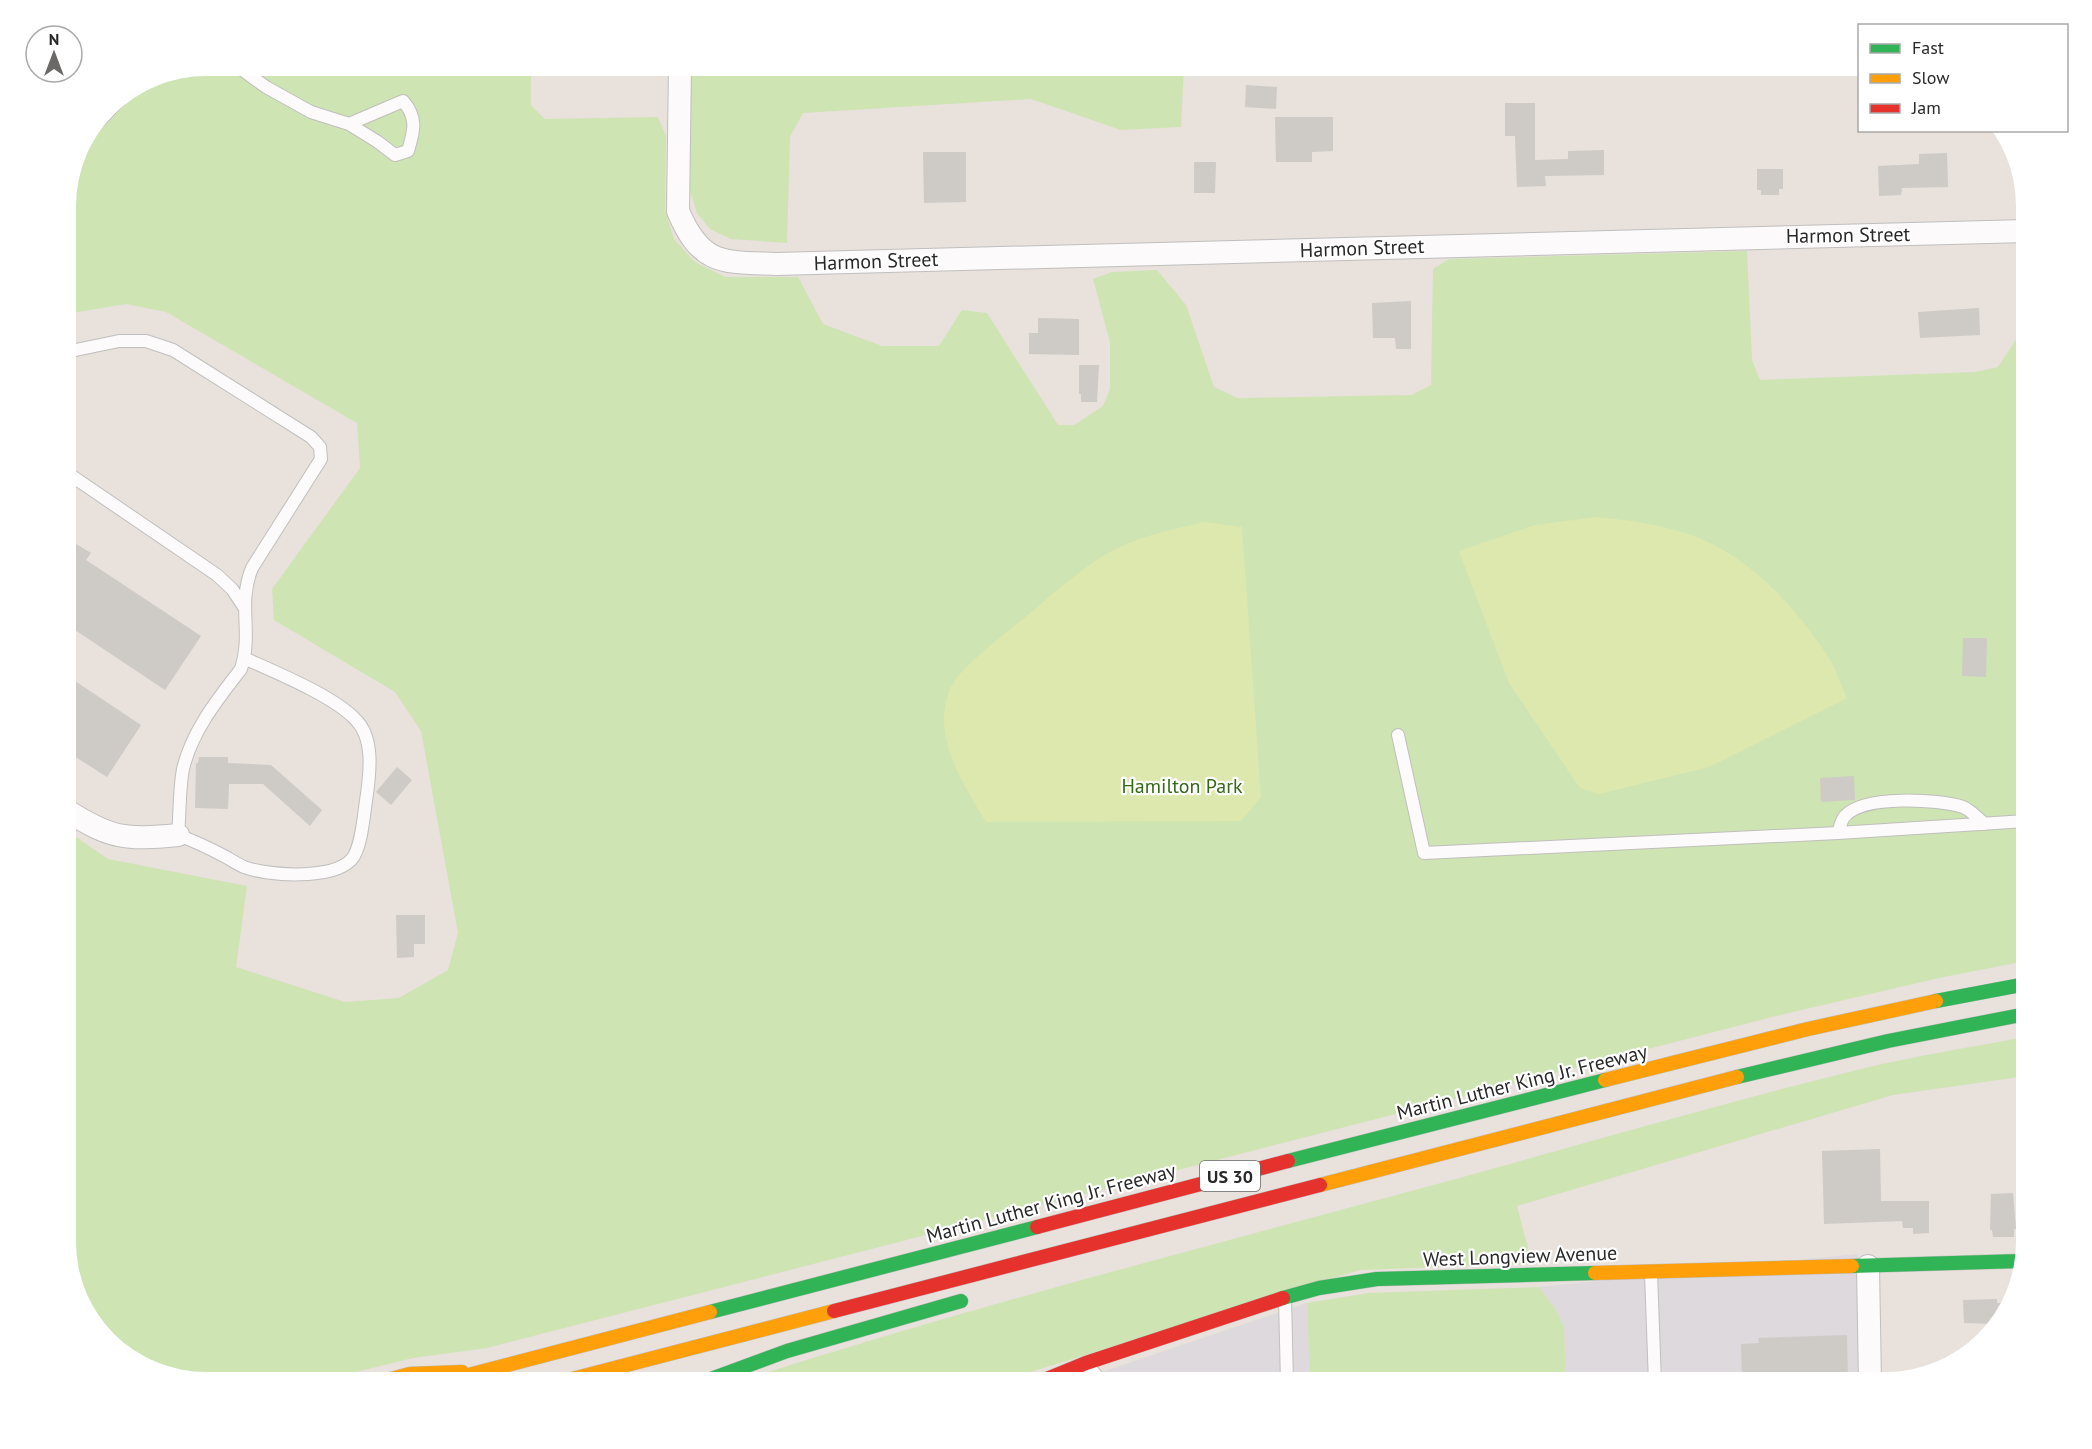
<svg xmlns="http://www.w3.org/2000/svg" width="2092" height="1449" font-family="'PT Sans',sans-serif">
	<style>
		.industrial { fill: #ddd9dc }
		.green { fill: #cfe4b3 }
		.pitch { fill: #dde8af }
		.building { fill: #cecac6 }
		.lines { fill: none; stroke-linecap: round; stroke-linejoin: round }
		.lane-casing { stroke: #c0bfbe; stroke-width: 14 }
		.street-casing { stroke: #c0bfbe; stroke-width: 24 }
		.fast-casing { stroke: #c0bfbe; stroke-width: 15 }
		.slow-casing { stroke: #c0bfbe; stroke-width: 15 }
		.jam-casing { stroke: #c0bfbe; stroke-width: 15 }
		.lane { stroke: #fcfafa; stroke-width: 12 }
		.street { stroke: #fcfafa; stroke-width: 22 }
		.fast { stroke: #30b455; stroke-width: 14 }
		.slow { stroke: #ff9f0a; stroke-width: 14 }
		.jam { stroke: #e5322d; stroke-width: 14 }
		.labels { text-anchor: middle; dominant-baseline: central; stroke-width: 4.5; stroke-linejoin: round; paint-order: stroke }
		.shield { fill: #fff; stroke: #686868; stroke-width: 1.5 }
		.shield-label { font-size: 18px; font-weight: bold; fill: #282828 }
		.street-label { font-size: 20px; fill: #282828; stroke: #fff }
		.park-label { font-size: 20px; fill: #336815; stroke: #fff }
	</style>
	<rect width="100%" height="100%" fill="#e8e1dc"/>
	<path class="industrial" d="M1858,1254L1862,1383H1566L1564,1327L1556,1310L1539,1287Z
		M1307,1303L1310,1383H1069Z"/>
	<path class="green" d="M206,66H531V105L545,119L658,117L666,136L665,210L674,239L695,262L725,277H798L823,324L882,346H939L962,310L987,313L1058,425H1074L1103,406L1110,389V342L1093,279L1112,272L1157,270L1186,305L1214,387L1238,398L1412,395L1431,385L1433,269L1449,259L1747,251L1752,360L1760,380L1975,372L1998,367L2026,324V961L1939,978L1776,1016L487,1348L413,1358L311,1383H206L128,1359L85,1313L66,1252V830L108,859L247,886L236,967L345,1002L399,998L448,970L458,933L421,731L395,692L274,620L272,589L360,468L357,423L166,312L126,304L66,314V197L80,144L107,107L153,77Z
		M691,66H1184L1181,127L1121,130L1031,99L803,113L790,137L787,243L731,239L710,229L697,213L690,191Z
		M2026,1037V1076L1893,1095L1517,1206L1532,1264L1360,1270L1024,1374L1010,1383H734C954,1312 1178,1254 1400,1194C1554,1153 1706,1107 1861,1069C1915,1056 1971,1047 2026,1037Z
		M1539,1287L1556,1310L1564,1327L1566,1383H1310L1307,1303L1369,1293Z
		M684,1372L686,1380L681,1383H642Z"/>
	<path class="pitch" d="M1597,517C1628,520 1658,524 1688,534C1746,553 1792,603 1825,652C1835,665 1840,683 1847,698L1709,767L1599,794L1580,788L1509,683L1459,551L1535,525Z
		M1204,522L1242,527L1261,797L1241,821L986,822C964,785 933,740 948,694C950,688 955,679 959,675C980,652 1005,634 1029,614C1053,594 1078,571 1105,555C1135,537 1170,530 1204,522Z"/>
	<path class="building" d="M1246,85L1277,87L1276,109L1245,107Z
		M1505,103H1535V160L1568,159V151L1604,150V175L1545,176L1546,186L1517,187L1515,136H1505Z
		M1275,117H1333V151L1312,152V162H1276Z
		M923,152H966V202L924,203Z
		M1947,153L1948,187L1902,188L1901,195L1879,196L1878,166L1919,164V154Z
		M1194,162H1216L1215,193H1194Z
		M1757,169H1783V189H1779V195H1761V190H1757Z
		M1411,301V349H1396L1395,338H1373L1372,303Z
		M1979,308L1980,335L1920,338L1918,312Z
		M1038,318L1079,319V355L1029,354V333H1038Z
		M1079,365H1099L1097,402H1081V394H1079Z
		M71,541L91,553L86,560L201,636L165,690L66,624V549Z
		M1963,638H1987L1986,677L1962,676Z
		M66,675L141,725L107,777L66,751Z
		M199,757H228V763L271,765L322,810L310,826L263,784H229L228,809L195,808L196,763H198Z
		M397,767L412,780L391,805L376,792Z
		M1854,776L1855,800L1821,802L1820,778Z
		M396,915H425V944H414V957L397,958Z
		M1880,1149L1881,1201H1929V1233L1913,1234V1228H1903L1902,1221L1824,1224L1822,1151Z
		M2013,1193L2016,1229H2014V1237H1993L1992,1230H1990L1991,1194Z
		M1997,1299V1303H2008L2002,1321L1999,1324L1964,1323L1963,1300Z
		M1847,1335L1848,1383H1742L1741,1344L1759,1343L1758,1338Z"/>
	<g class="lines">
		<g class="lane-casing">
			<path id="lane" d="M237,66L266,87L311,112L349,124L378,142L395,155L408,151C414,131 418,118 403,101L349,124
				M80,147L90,131L122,97
				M66,352L119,341H146L173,350L311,437L320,447L321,459L252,568C237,605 253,632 241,669C217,700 192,731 183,769C179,790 180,813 178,835C194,841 209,848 224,856C230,859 237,864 244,867C268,876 331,880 351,860C362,849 364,811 367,794C370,771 374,738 356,720C334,696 275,672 244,658
				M66,472L217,575L232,589L244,607
				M1398,735L1424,853L1838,833L2026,821
				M1838,833C1840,828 1841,820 1845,816C1863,795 1938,799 1963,807C1971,810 1978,819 1985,824
				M1651,1273L1655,1383
				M1285,1298L1287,1383
				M1088,1366L1103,1383"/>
		</g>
		<g class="street-casing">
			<path id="street" d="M680,66L678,211C701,266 723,262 776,264L2026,231
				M66,810C111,839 126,840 178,835
				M1868,1266L1870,1383"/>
		</g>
		<g class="fast-casing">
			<path id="fast" d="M1936,1001L2026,984
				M1737,1077L1888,1041L2026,1014
				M1288,1161L1605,1080
				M1852,1266L2021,1261
				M1283,1298L1319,1288L1377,1279L1595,1273
				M710,1312L1037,1227
				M700,1383L787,1351L961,1301"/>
		</g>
		<g class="slow-casing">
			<path id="slow" d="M1605,1080L1808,1029L1936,1001
				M1320,1185L1737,1077
				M1595,1273L1852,1266
				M376,1383L410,1374L462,1372
				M438,1383L710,1312
				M557,1383L834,1311"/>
		</g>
		<g class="jam-casing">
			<path id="jam" d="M1037,1227L1288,1161
				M834,1311L1320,1185
				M1037,1383L1086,1363L1283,1298"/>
		</g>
		<use href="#lane" class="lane"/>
		<use href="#street" class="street"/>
		<use href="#fast" class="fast"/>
		<use href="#slow" class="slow"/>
		<use href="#jam" class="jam"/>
	</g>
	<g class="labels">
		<rect class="shield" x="1200" y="1161" width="60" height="30" rx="4.5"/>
		<g class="shield-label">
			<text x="1230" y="1176">US 30</text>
		</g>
		<g class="street-label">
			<text transform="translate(1848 235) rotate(-1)">Harmon Street</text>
			<text transform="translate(1362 248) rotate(-2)">Harmon Street</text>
			<text transform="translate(876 261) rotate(-2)">Harmon Street</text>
			<text transform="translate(1522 1082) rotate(-14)">Martin Luther King Jr. Freeway</text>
			<text transform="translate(1051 1203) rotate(-15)">Martin Luther King Jr. Freeway</text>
			<text transform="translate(1520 1256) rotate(-2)">West Longview Avenue</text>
		</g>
		<g class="park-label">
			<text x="1182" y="786">Hamilton Park</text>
		</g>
	</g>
	<path d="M0 0H2092V1449H0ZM206 76H1886A130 130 0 0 1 2016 206V1242A130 130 0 0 1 1886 1372H206A130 130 0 0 1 76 1242V206A130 130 0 0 1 206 76Z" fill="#fff" fill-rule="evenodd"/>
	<rect x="1858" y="24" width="210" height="108" fill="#ffffff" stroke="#a9a9a9" stroke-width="1.5"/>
	<rect x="1870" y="44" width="30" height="9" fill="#30b455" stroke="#a9a9a9" stroke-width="1.5"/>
	<text x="1912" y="54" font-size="18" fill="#282828">Fast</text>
	<rect x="1870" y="74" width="30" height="9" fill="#ff9f0a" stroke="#a9a9a9" stroke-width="1.5"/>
	<text x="1912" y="84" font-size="18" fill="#282828">Slow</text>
	<rect x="1870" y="104" width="30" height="9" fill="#e5322d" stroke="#a9a9a9" stroke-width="1.5"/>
	<text x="1912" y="114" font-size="18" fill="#282828">Jam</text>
	<g transform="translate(54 54)"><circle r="28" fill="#ffffff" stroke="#a9a9a9" stroke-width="1.5"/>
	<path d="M0-4.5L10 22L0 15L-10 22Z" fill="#6b6967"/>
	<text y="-9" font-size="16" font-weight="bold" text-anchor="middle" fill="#282828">N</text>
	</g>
</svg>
